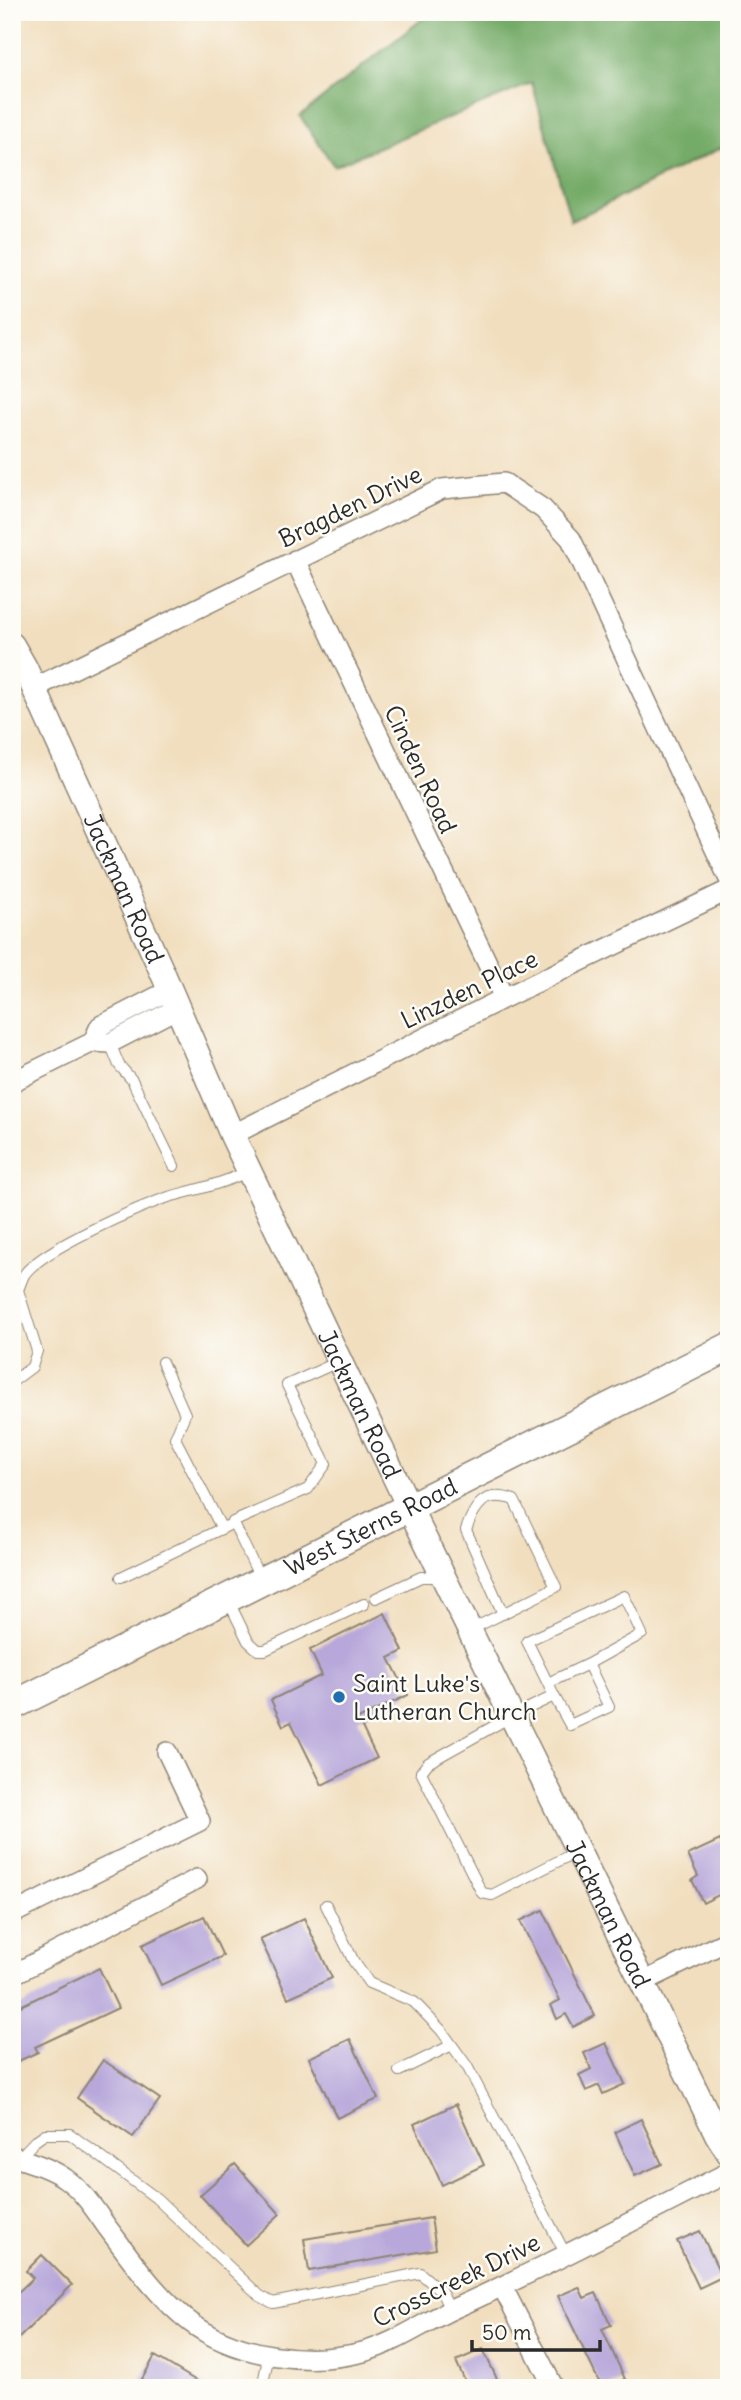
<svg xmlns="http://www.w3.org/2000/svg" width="741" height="2400" font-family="Delius,sans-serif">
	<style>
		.forest { fill: #74ab68; stroke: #506b4a; stroke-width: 2 }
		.building { fill: #b7a7da }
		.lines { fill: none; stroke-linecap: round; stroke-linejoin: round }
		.service-casing { stroke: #8e8474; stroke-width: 12 }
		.minor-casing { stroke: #8e8474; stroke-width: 22 }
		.tertiary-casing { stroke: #8e8474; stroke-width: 27 }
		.secondary-casing { stroke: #8e8474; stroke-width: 31 }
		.service { stroke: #fff; stroke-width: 10 }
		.minor { stroke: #fff; stroke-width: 19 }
		.tertiary { stroke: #fff; stroke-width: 24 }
		.secondary { stroke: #fff; stroke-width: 28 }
		.poi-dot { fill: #1f6fb2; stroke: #fdfcf7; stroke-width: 2.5 }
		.labels { text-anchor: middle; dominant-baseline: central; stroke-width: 5; stroke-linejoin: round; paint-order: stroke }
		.street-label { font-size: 24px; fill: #2b2b2b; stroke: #fdfcf7 }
		.poi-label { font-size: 24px; fill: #2b2b2b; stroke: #fdfcf7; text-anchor: start }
	</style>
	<rect width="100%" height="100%" fill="#fdfcf7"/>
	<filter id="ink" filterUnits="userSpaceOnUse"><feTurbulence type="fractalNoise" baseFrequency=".0143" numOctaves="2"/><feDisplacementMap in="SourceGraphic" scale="14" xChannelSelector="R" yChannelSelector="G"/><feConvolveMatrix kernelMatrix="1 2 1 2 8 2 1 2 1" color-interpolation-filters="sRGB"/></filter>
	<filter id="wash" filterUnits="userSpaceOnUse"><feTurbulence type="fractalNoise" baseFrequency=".00686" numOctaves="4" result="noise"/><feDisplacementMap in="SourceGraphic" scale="28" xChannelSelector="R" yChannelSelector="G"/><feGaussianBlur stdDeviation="1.57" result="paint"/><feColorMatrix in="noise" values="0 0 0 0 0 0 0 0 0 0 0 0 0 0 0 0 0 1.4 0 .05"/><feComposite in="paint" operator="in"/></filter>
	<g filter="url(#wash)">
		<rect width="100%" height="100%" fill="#f1debe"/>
		<path class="forest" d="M431,12H729V144L571,221L532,83L334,166L300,116Z"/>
		<g id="blocks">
			<path class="building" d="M385,1613L403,1651L389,1658L408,1695L358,1719L377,1758L322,1785L291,1722L283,1726L271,1700L322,1675L310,1650Z
				M720,1840L729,1857V1890L703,1903L692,1880L698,1876L688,1855Z
				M543,1910L595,2016L573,2027L566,2014L557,2019L551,2005L560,2000L520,1921Z
				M204,1916L223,1956L161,1985L142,1945Z
				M304,1918L332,1978L288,1998L260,1939Z
				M99,1968L118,2008L35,2047L38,2052L12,2064V2010Z
				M350,2039L378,2099L337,2118L309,2058Z
				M606,2043L625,2084L603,2094L599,2085L586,2091L579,2075L591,2069L584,2053Z
				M103,2060L160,2099L133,2137L77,2098Z
				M456,2104L484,2165L442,2185L414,2124Z
				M641,2119L662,2164L635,2176L615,2132Z
				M235,2164L280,2214L246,2245L200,2195Z
				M431,2218L436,2249L309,2271L304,2239Z
				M700,2231L722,2277L699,2288L677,2241Z
				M42,2255L72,2285L12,2345V2298L33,2278L26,2271Z
				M579,2287L584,2298L596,2293L611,2325L602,2329L625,2379L606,2388H602L558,2296Z
				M483,2349L498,2381L483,2388H468L456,2361Z
				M155,2356L208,2388H137Z"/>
		</g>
	</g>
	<g filter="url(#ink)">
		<use href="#blocks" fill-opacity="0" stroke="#8e8474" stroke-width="2"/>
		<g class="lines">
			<g class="service-casing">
				<path id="service" d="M110,1043L119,1065L132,1080L174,1166
					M162,1362L185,1414L175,1438L222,1529
					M12,1382L32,1367L37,1351L18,1290C20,1285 22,1279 24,1275C40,1250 142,1205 172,1196C199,1189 224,1183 249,1171
					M121,1577L227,1526
					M260,1578L233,1522L308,1489L326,1464L287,1385L340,1361
					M376,1598L421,1577H441
					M229,1602L248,1641L258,1650H265L364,1604
					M470,1630L556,1587L514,1500C485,1490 475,1504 466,1530L503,1614
					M548,1683L588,1664
					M554,1696L527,1641L624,1596L642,1634L588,1664L609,1707L570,1725L554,1696L512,1716L428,1763L421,1772L482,1893L492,1895L578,1851
					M326,1905L354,1962L369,1983L414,2002L441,2030L467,2066L565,2253
					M399,2071L452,2045
					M19,2158L35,2141L45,2134H70L156,2198L260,2296L273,2303L420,2273L441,2291L450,2310
					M262,2388L269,2354"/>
			</g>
			<g class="minor-casing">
				<path id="minor" d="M295,560L504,998
					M34,688L442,489L504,483L543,509L571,539L729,879
					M93,1042L100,1026L170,990
					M12,1082L93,1042L110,1043L178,1008
					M232,1135L504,998L729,890
					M12,1914L200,1821L167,1752
					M12,1975L197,1879
					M643,1982L729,1940
					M12,2156C30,2162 51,2168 66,2179C83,2191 95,2210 107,2227C133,2261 156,2296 190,2322C236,2357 308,2366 363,2352C396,2343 423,2323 453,2309C547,2267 637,2218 729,2172
					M502,2286L554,2388"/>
			</g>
			<g class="tertiary-casing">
				<g id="tertiary">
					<path id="s1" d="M12,645L25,668L164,976L232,1135L409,1507L717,2134L729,2153"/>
				</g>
			</g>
			<g class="secondary-casing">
				<g id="secondary">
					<path id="s2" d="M12,1706L729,1347"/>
				</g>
			</g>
			<use href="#service" class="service"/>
			<use href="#minor" class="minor"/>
			<use href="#tertiary" class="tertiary"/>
			<use href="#secondary" class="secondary"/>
		</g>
	</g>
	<circle class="poi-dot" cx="339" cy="1697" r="7"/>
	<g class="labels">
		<g class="street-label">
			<text transform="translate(350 506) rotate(-26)">Bragden Drive</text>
			<text transform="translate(421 769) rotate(65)">Cinden Road</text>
			<text stroke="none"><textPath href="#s1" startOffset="268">Jackman Road</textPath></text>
			<text transform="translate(469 989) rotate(-26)">Linzden Place</text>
			<text stroke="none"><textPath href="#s1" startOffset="835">Jackman Road</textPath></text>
			<text stroke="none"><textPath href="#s2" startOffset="401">West Sterns Road</textPath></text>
			<text stroke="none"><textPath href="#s1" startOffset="1402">Jackman Road</textPath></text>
			<text transform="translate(456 2280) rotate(-26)">Crosscreek Drive</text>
		</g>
		<g class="poi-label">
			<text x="353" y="1683">Saint Luke's<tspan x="353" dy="28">Lutheran Church</tspan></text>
		</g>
	</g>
	<rect width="741" height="2400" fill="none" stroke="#fdfcf7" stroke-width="42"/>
	<path d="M472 2340v10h128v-10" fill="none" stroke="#2b2b2b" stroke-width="3.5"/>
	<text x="482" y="2340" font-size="21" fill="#2b2b2b" stroke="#fdfcf7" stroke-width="5" paint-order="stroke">50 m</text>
</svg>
